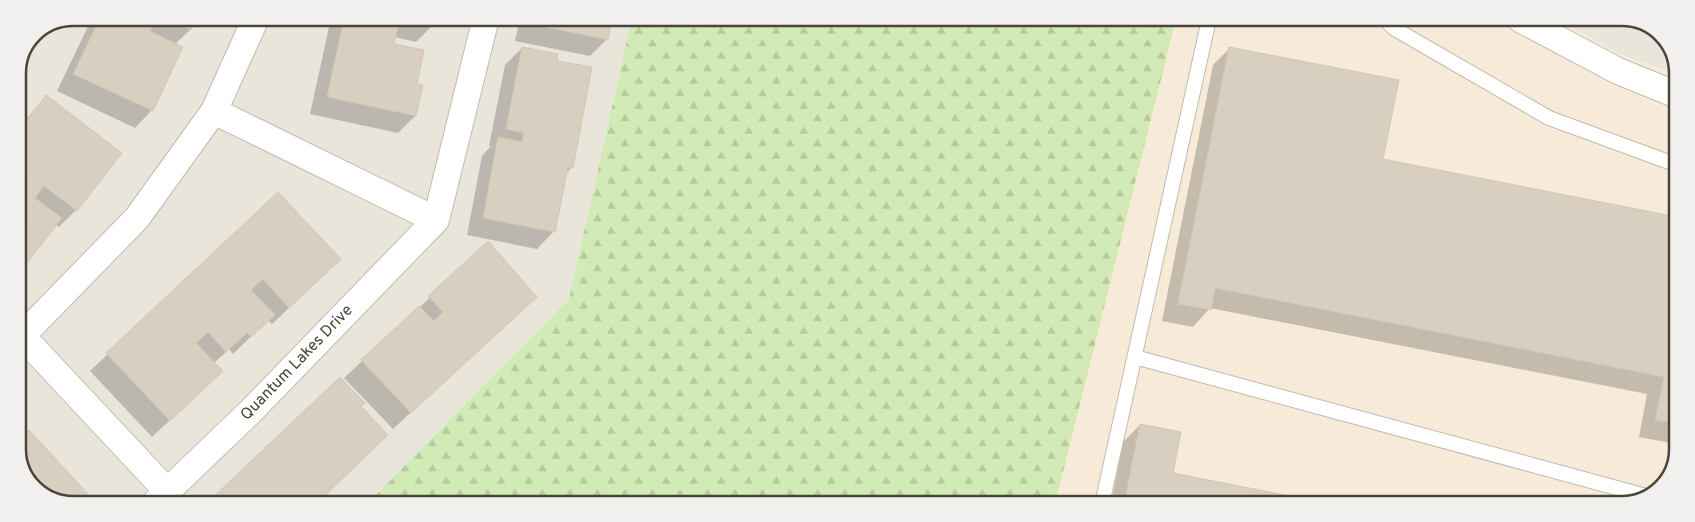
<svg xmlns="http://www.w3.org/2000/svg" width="1695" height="522" font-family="Overpass,sans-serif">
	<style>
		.residential { fill: #eae5da }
		.commercial { fill: #f7ead8 }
		.forest { fill: url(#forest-firs) }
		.shadow { fill: #0003 }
		.building { fill: #d8cfc1; stroke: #d3c7b4 }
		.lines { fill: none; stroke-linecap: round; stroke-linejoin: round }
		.service-casing { stroke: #c2bbae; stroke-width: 16 }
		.minor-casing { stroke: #c2bbae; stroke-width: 28 }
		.service { stroke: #fff; stroke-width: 14 }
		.minor { stroke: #fff; stroke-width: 26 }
		.labels { text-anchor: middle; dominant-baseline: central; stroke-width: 5; stroke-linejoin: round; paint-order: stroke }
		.street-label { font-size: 16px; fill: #4b4439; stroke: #fff }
		.rim { fill: none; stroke: #4b4439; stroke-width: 2.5 }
	</style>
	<defs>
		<pattern id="forest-firs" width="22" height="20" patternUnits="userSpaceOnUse" patternTransform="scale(1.25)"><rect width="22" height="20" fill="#d2eab5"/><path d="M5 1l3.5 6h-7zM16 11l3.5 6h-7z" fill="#b6ca9c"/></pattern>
	</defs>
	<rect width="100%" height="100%" fill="#f6f3ec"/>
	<path class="residential" d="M73,18H632L569,299L368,503H59L29,483L18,453V73L34,34Z
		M1558,19H1636L1666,39L1677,74L1621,55Z"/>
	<path class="commercial" d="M1176,19H1558L1621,55L1677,74L1676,463L1655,493L1622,504H1055Z"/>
	<path class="forest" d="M632,18L1176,19L1055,504L368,503L569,299Z"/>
	<path class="shadow" d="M92,18H196L190,30L175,44L182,47L152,110L135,128L57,91Z
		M331,18H435L433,25L416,42L394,37L392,45L415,85V116L398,133L310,114Z
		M520,18H611L607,39L590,56L515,41Z
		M522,48L555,62L572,167L565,174L554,231L537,249L467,235L482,156L491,146H489L505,65Z
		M1230,48L1382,160L1677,219L1676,444L1639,437L1647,394L1210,308L1193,327L1162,321L1213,65Z
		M46,96L120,154L76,210L59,227L55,225L18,271V129Z
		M278,194L323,276L272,324L268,320L233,354L229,349L214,363L204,388L152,437L90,371Z
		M488,243L518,314L393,429L344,378Z
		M1140,425L1171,474L1324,504H1111L1123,442Z"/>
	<path class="building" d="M100,18H156L150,31L183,47L153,111L73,74Z
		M164,18H197L191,30Z
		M344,18H436L435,26L400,18L394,44L424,50L417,84L423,85L416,116L327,97Z
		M533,18H612L608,40L532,24Z
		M522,47L558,54L557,61L592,67L573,168L568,167L555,232L483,218L498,137L522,142L524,133L506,129Z
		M1229,47L1399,80L1383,159L1677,217L1676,424L1655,420L1664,377L1215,288L1211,310L1178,304Z
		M46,95L122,153L77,211L44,186L35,198L62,218L24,267L18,262V132Z
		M278,192L341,259L289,308L263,279L251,290L275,315L251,337L247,333L226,352L208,332L196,343L223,371L170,421L106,353Z
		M488,241L537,297L411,413L361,360L419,306L434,321L443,312L428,296Z
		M340,377L365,403L361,406L388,435L317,503H215L211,499Z
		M1140,424L1181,432L1173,473L1330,504H1124Z
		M29,430L89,495L81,503H59L29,483L18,453V440Z"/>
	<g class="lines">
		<g class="service-casing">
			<path id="service" d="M1384,19L1395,29L1549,118L1677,165
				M1135,357L1646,496
				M1102,504L1209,19"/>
		</g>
		<g class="minor-casing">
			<path id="minor" d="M1520,19L1618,71L1677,95
				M214,111L436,220
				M22,336L167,491
				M18,340L137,218L214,111L256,18
				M155,503L251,411L436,220L486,18"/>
		</g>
		<use href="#service" class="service"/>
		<use href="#minor" class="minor"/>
	</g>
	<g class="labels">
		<g class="street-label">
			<text transform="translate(297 363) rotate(-46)">Quantum Lakes Drive</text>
		</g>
	</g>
	<path d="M0 0H1695V522H0ZM73 26H1622A47 47 0 0 1 1669 73V449A47 47 0 0 1 1622 496H73A47 47 0 0 1 26 449V73A47 47 0 0 1 73 26Z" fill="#f1f0ef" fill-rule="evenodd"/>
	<path class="rim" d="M73 26H1622A47 47 0 0 1 1669 73V449A47 47 0 0 1 1622 496H73A47 47 0 0 1 26 449V73A47 47 0 0 1 73 26Z"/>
</svg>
